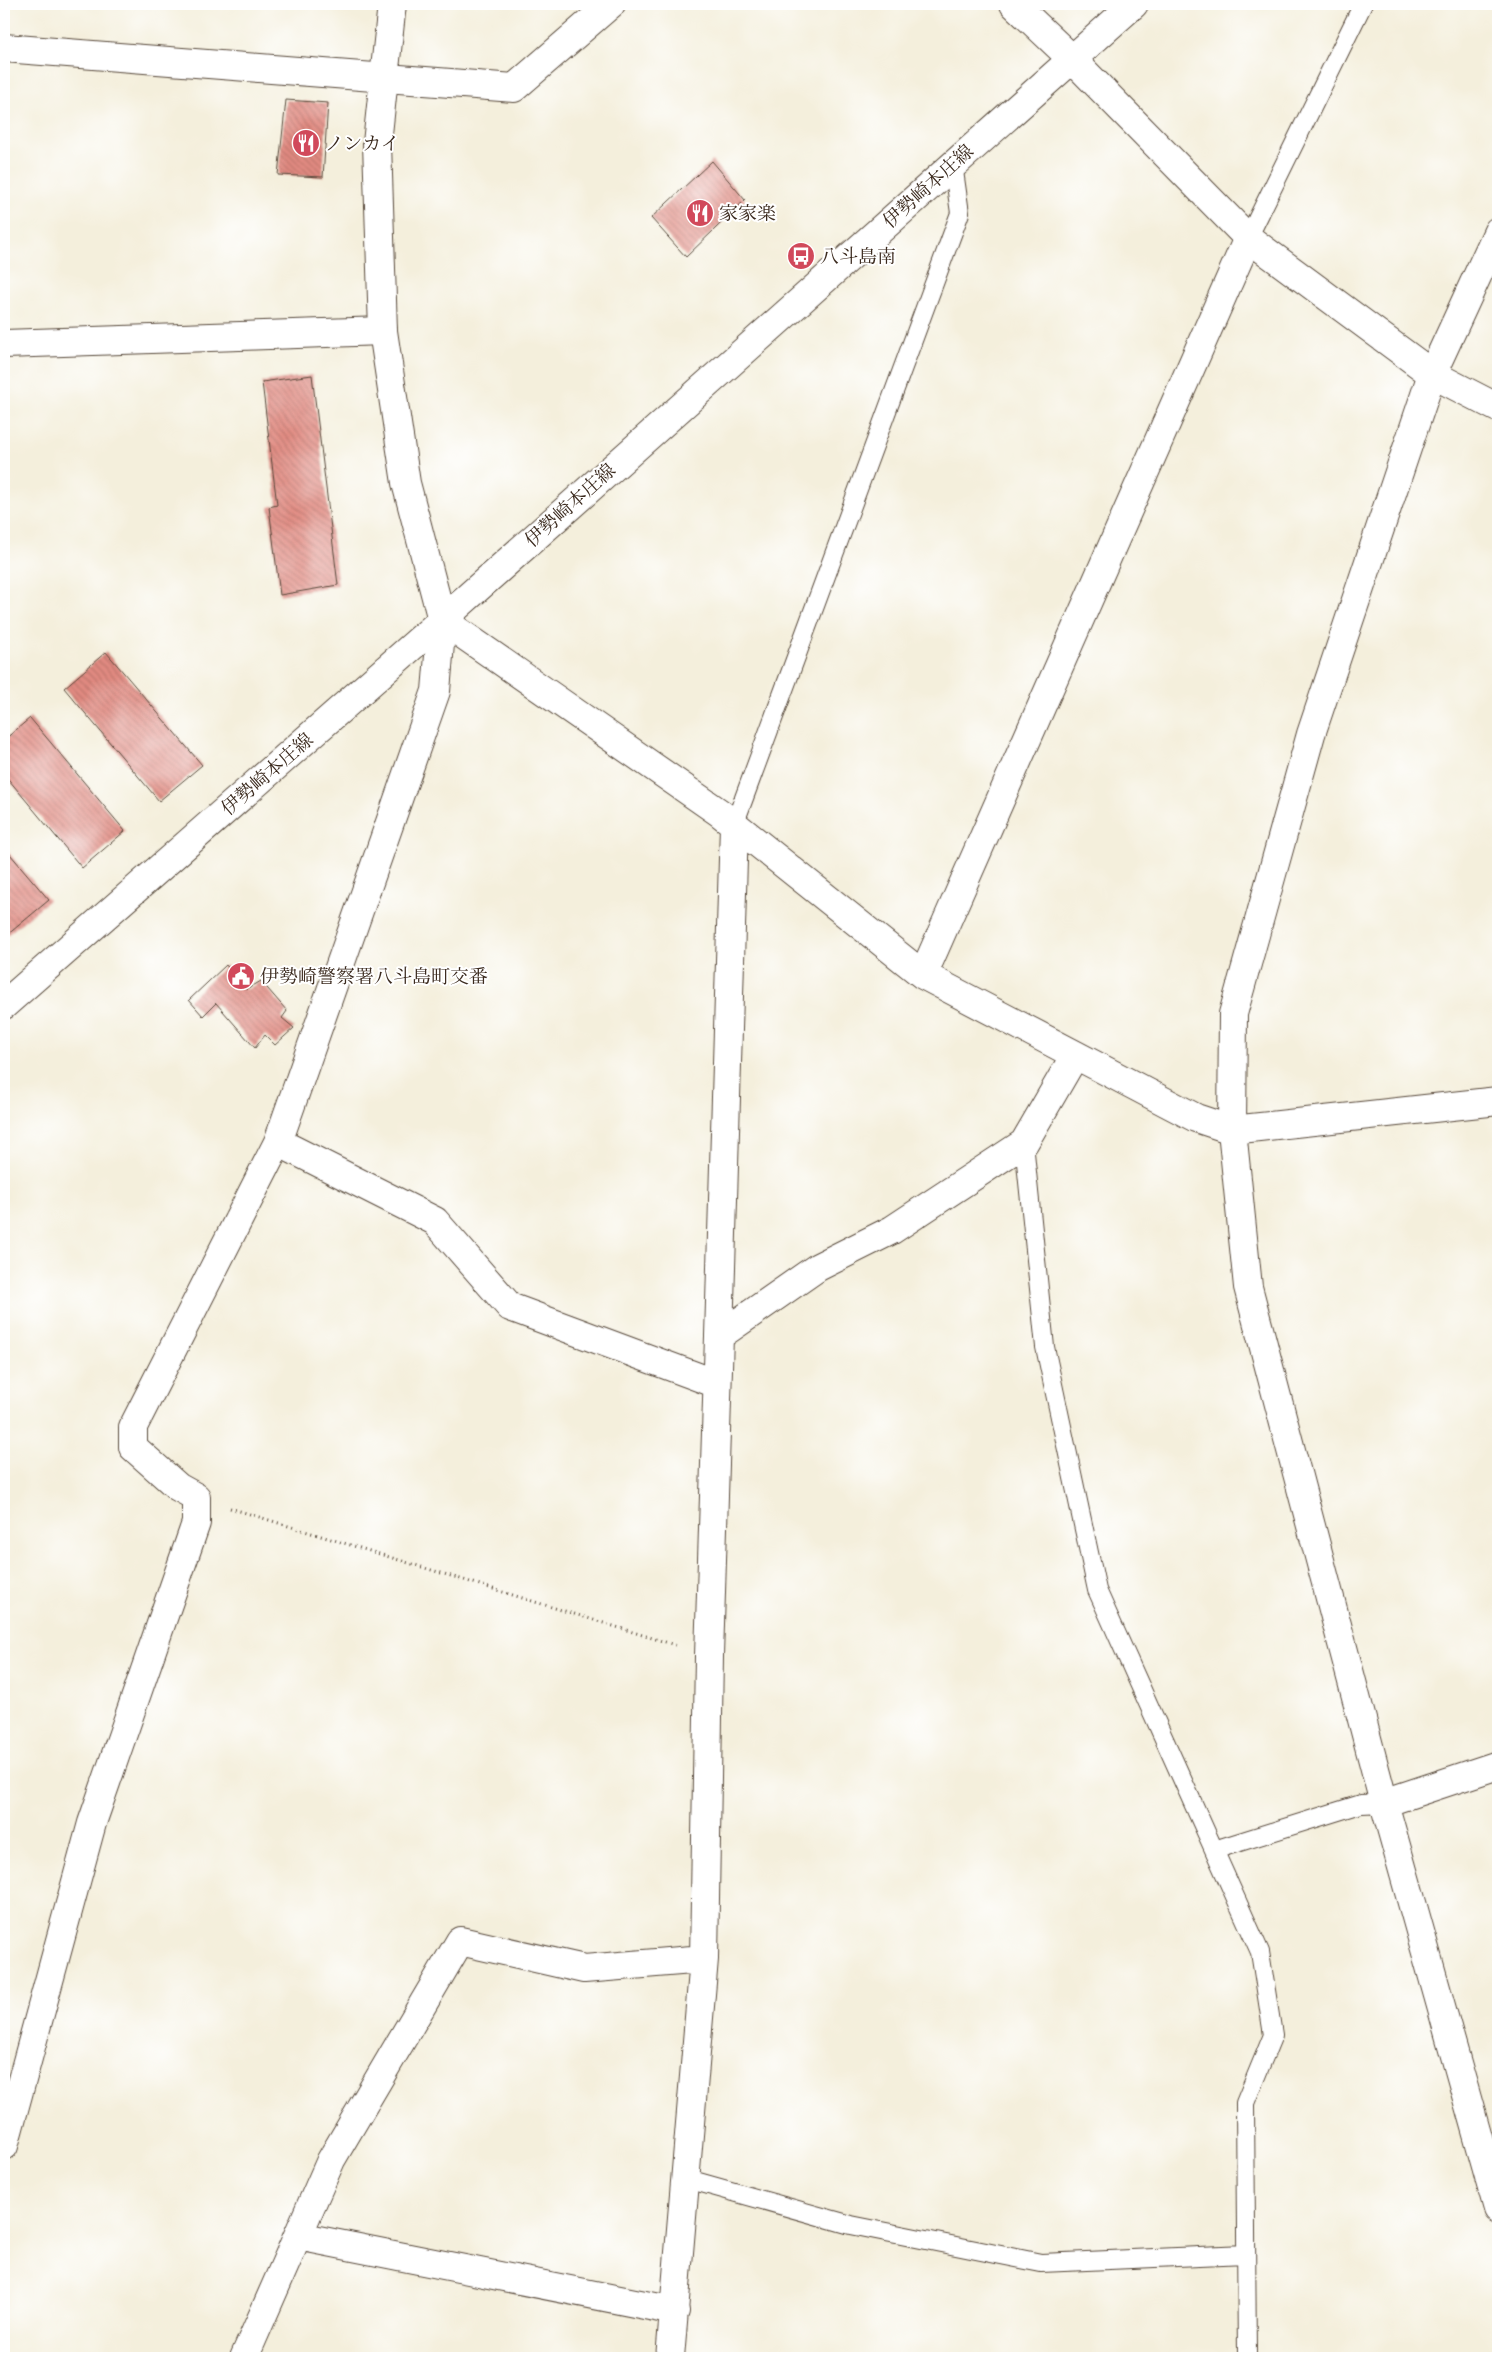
<svg xmlns="http://www.w3.org/2000/svg" width="1502" height="2362" font-family="'EB Garamond','Noto Serif JP',serif">
	<style>
		.building { fill: url(#building-back-hatch) }
		.lines { fill: none; stroke-linecap: round; stroke-linejoin: round }
		.service-casing { stroke: #57483a; stroke-width: 20 }
		.minor-casing { stroke: #57483a; stroke-width: 30 }
		.tertiary-casing { stroke: #57483a; stroke-width: 30 }
		.primary-casing { stroke: #57483a; stroke-width: 30 }
		.path { stroke: #57483a; stroke-width: 3; stroke-dasharray: 1 4; stroke-linecap: butt }
		.service { stroke: #fff; stroke-width: 18 }
		.minor { stroke: #fff; stroke-width: 28 }
		.tertiary { stroke: #fff; stroke-width: 28 }
		.primary { stroke: #fff; stroke-width: 28 }
		.labels { text-anchor: middle; dominant-baseline: central; stroke-width: 4; stroke-linejoin: round; paint-order: stroke }
		.poi-label { font-size: 19px; fill: #3b2a1e; stroke: #fff; text-anchor: start }
		.street-label { font-size: 19px; fill: #3b2a1e; stroke: #fff }
	</style>
	<defs>
		<pattern id="building-back-hatch" width="6" height="6" patternUnits="userSpaceOnUse" patternTransform="scale(1.25)"><rect width="6" height="6" fill="#e18a81"/><path d="M-1 5l2 2M0 0l6 6M5-1l2 2" fill="none" stroke="#b87169"/></pattern>
	</defs>
	<rect width="100%" height="100%" fill="#fff"/>
	<filter id="ink" filterUnits="userSpaceOnUse"><feTurbulence type="fractalNoise" baseFrequency=".02" numOctaves="2"/><feDisplacementMap in="SourceGraphic" scale="10" xChannelSelector="R" yChannelSelector="G"/><feConvolveMatrix kernelMatrix="1 2 1 2 8 2 1 2 1" color-interpolation-filters="sRGB"/></filter>
	<filter id="wash" filterUnits="userSpaceOnUse"><feTurbulence type="fractalNoise" baseFrequency=".0096" numOctaves="4" result="noise"/><feDisplacementMap in="SourceGraphic" scale="20" xChannelSelector="R" yChannelSelector="G"/><feGaussianBlur stdDeviation="1.12" result="paint"/><feColorMatrix in="noise" values="0 0 0 0 0 0 0 0 0 0 0 0 0 0 0 0 0 1.4 0 .05"/><feComposite in="paint" operator="in"/></filter>
	<g filter="url(#wash)">
		<rect width="100%" height="100%" fill="#f4efdc"/>
		<g id="blocks">
			<path class="building" d="M286,100L328,103L323,177L278,175Z
				M712,161L745,200L686,257L651,218Z
				M312,375L338,585L280,595L269,507L277,505L262,382Z
				M106,652L202,765L159,801L64,688Z
				M30,718L125,831L82,868L4,774V740Z
				M4,847L49,900L6,936L4,933Z
				M226,965L246,990L261,981L287,1011L282,1018L294,1028L275,1045L265,1035L255,1048L216,1003L203,1016L189,1000Z"/>
		</g>
	</g>
	<g filter="url(#ink)">
		<use href="#blocks" fill-opacity="0" stroke="#57483a" stroke-width="1"/>
		<g class="lines">
			<g class="service-casing">
				<path id="service" d="M1248,238L1363,4
					M734,825L960,213L953,164
					M1024,1143L1045,1347L1097,1590L1260,1952L1273,2035L1245,2103L1247,2358
					M1214,1850L1361,1804L1384,1803
					M684,2178L851,2225L1041,2263L1245,2254"/>
			</g>
			<g class="minor-casing">
				<path id="minor" d="M4,48L514,88L611,4
					M1498,231L1432,374L1311,734L1233,1014L1232,1130L1248,1287L1384,1803L1498,2209
					M4,344L383,331
					M442,620L720,813L923,975L1196,1118L1232,1130L1498,1101
					M923,975L1248,238
					M278,1142L435,1221L510,1307L717,1384
					M719,1336L734,825
					M1384,1803L1498,1765
					M4,2146L92,1823L196,1523V1497L178,1487L133,1447V1427L278,1142L436,691L442,620
					M298,2236L675,2311
					M244,2358L331,2160L460,1941L584,1969L704,1959
					M670,2358L704,1959L709,1656L719,1336L818,1267L892,1230L1024,1143L1075,1055"/>
			</g>
			<g class="tertiary-casing">
				<path id="tertiary" d="M392,4L377,143L383,331L406,483L442,620
					M1014,4L1071,58L1248,238L1432,374L1498,408"/>
			</g>
			<g class="primary-casing">
				<path id="primary" d="M4,1005L442,620L1134,4"/>
			</g>
			<path class="path" d="M230,1508L675,1645"/>
			<use href="#service" class="service"/>
			<use href="#minor" class="minor"/>
			<use href="#tertiary" class="tertiary"/>
			<use href="#primary" class="primary"/>
		</g>
	</g>
	<defs>
		<g id="restaurant-disc" transform="scale(1.4375)"><circle r="9.5" fill="#d1495b" stroke="#fff"/><path d="M-5-6h1v4h1v-4h1v4h1v-4h1v5L-1.5 .5V6h-2V.5L-5-1ZM5-6V6H3V1.5H1.5Q1.5-4 5-6Z" fill="#fff"/></g>
		<g id="bus-disc" transform="scale(1.4375)"><circle r="9.5" fill="#d1495b" stroke="#fff"/><path d="M-5-6H5V4H4V6H2V4H-2V6H-4V4H-5ZM-3.5-4V0h7V-4ZM-3.5 1.2v1.5H-2V1.2ZM2 1.2v1.5H3.5V1.2Z" fill="#fff"/></g>
		<g id="civic-disc" transform="scale(1.4375)"><circle r="9.5" fill="#d1495b" stroke="#fff"/><path d="M-.6-6.5H3V-4.5H.6V-3L4-1V1h2V6H-6V1h2V-1L-.6-3ZM-1.2 2.5V6h2.4V2.5Z" fill="#fff"/></g>
	</defs>
	<g fill-rule="evenodd">
		<use href="#restaurant-disc" x="306" y="143"/>
		<use href="#restaurant-disc" x="700" y="213"/>
		<use href="#bus-disc" x="801" y="256"/>
		<use href="#civic-disc" x="241" y="976"/>
	</g>
	<g class="labels">
		<g class="poi-label">
			<text x="325" y="143">ノンカイ</text>
			<text x="719" y="213">家家楽</text>
			<text x="820" y="256">八斗島南</text>
			<text x="260" y="976">伊勢崎警察署八斗島町交番</text>
		</g>
		<g class="street-label">
			<text transform="translate(928 186) rotate(-42)">伊勢崎本庄線</text>
			<text transform="translate(570 505) rotate(-42)">伊勢崎本庄線</text>
			<text transform="translate(267 774) rotate(-41)">伊勢崎本庄線</text>
		</g>
	</g>
	<rect width="1502" height="2362" fill="none" stroke="#fff" stroke-width="20"/>
</svg>
